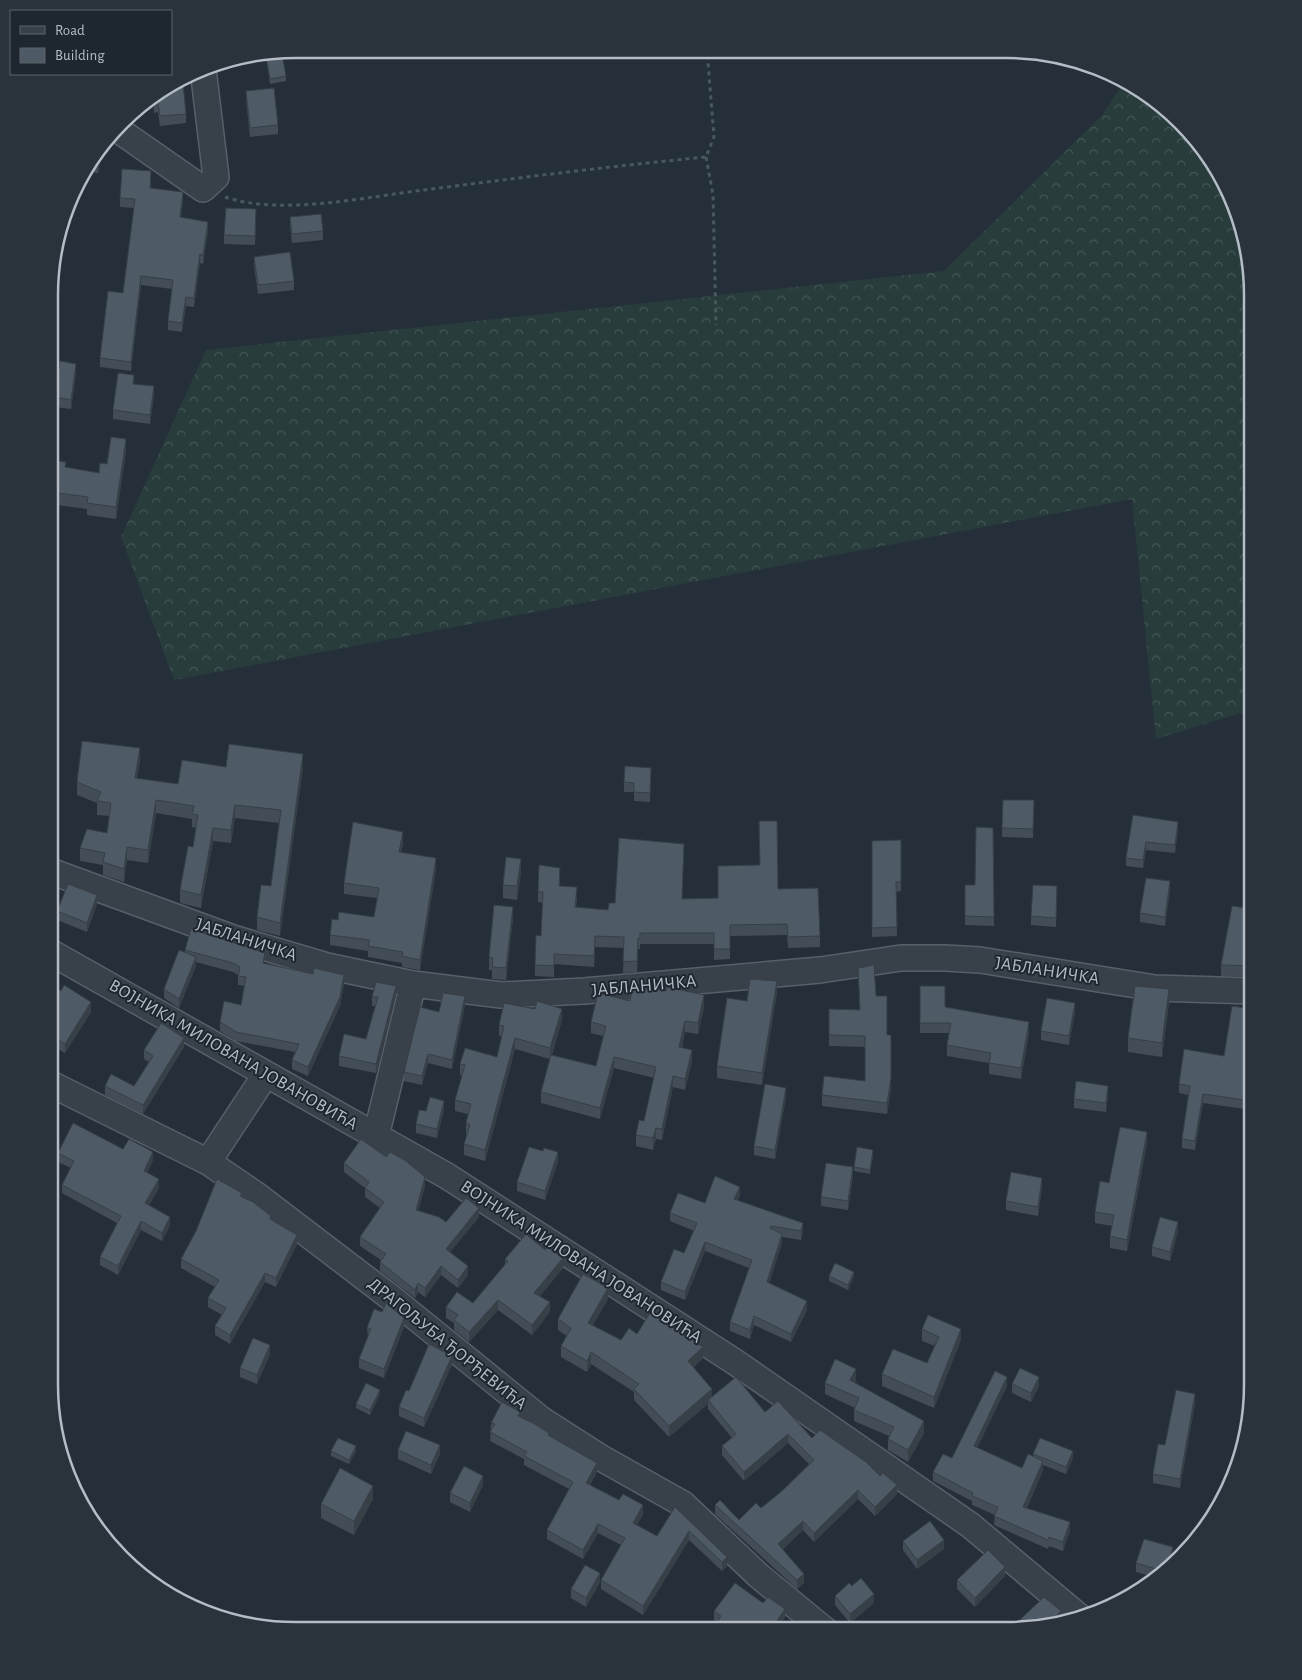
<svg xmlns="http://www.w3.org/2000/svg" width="1302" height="1680" font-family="'Alegreya Sans',sans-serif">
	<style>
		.forest { fill: url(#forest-crowns) }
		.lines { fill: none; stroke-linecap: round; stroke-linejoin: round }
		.minor-casing { stroke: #575f68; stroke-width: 28 }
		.path { stroke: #47595a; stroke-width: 3; stroke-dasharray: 4 4; stroke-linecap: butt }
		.minor { stroke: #38414a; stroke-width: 25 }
		.wall { fill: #434d57 }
		.shaded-wall { fill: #373f47 }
		.building { fill: #4e5a65; stroke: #373f47 }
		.labels { text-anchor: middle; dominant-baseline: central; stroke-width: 4; stroke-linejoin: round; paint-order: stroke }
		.street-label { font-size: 18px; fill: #b4bcc6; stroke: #1e262f }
		.rim { fill: none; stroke: #b4bcc6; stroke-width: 2.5 }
	</style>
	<defs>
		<pattern id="forest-crowns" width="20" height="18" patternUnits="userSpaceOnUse" patternTransform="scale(1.25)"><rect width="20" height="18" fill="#283c3c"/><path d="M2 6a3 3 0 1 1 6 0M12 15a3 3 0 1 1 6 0" fill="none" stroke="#455657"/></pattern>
	</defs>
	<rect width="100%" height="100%" fill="#252f3a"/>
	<path class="forest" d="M1125,80C1183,111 1225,167 1244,230C1250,250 1251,274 1253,295V709L1156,739L1132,499L174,680L121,537L206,350L944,271L1103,114Z"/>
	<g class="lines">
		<g class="minor-casing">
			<path id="minor" d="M117,129L203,189L216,177L203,69
				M50,871L233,938L327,966L413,984L501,995L584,991L820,970L901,958H945L980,960L1155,988L1253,991
				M50,952L447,1176L735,1362L970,1525L1082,1619
				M49,1083L208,1162L255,1194L394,1300L542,1420L603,1459L683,1504L759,1576L826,1631
				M376,1136L413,984
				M208,1162L266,1074"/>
		</g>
		<path class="path" d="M706,157L713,195L716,325
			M225,197C281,216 365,197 424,190C518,178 612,166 706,157L714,137L707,50"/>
		<use href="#minor" class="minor"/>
	</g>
	<path class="wall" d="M266,57L286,76V81L270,84Z
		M179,83L186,114V123L160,126L158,112L154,113L153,98Z
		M246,91L278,125V134L250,137L246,100Z
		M101,148V153L98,173L83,171Z
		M151,180V188L183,201L181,217L208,231L203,264L200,263L194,307L186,306L182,332L168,330V321L172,289L141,285L131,371L100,367V358L123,293L134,208L120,207V198Z
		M290,217L323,231V240L292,243L290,226Z
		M256,218L255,245L224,244V235Z
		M254,257L294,281V290L258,294L254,266Z
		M76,373L71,409L55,407V397Z
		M134,384L154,395L150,424L113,419V410Z
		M126,451L116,519L87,515V509L50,504L51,460L66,468L99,473L107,464Z
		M140,761L137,778L178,784L226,767H303L280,936L257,930V917L271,886L279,823L235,818L231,843L213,841L201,908L180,903V890L193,847L196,828L192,827V819L156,813L148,863L127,860L124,882L103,875V865L80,861V848L107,833L110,816L97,815V803L77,795V782Z
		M651,777L650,802L634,801V792H624V782Z
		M1003,800H1034L1033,838L1002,837Z
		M1133,815L1178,830L1175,853L1146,850L1143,868L1126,866V858Z
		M993,828L994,926L965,925V885H975Z
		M901,840V891L896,892L897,936L872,937V841Z
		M403,843L401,853L436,869L420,970L402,967V963L368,957V951L330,945V935L338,920L374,917L377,898L344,894V883Z
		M521,873L517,900L503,898V885Z
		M560,878V886L577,898L576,908L608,910L615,903L683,899L718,898L778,889L820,936V947L788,948L787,935L730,936V959L714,960V944H640V949H638L637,972L623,973L624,948L595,947L594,967L554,964V977L535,976V965L541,936L543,903L538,902V892Z
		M1170,890L1165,926L1140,922V913Z
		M1057,895L1056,927L1031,925V916Z
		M97,904L87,932L57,920V911Z
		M1253,909V977L1221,976V965Z
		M513,919L506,980L492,979V970H489V957Z
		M185,950L265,964L344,984L340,1006L308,1076L292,1069V1060L295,1052L236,1041L220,1031V1022L241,1005L245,986L238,985V975L233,972L196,962V966L179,1008L164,998V989L185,952Z
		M858,968L876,996L887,1035L891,1089L887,1114L822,1106V1095L865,1081V1047L829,1046V1009L860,1010Z
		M50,984L91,1012L65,1053L53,1046V1037L54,1035L49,1032Z
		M920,986L945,1007L1029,1033L1021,1079L989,1074V1063L947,1056V1045L949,1033H920Z
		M777,992L762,1085L717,1078V1066L747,1001Z
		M396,995L376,1073L339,1066V1056L366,1039L375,1006H372V997Z
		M630,1001L704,1007L698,1034L685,1032L682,1048L692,1061L685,1090L673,1087L662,1140L656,1139L653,1150L636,1146V1135L644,1121L654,1078L614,1068L600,1119L541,1103V1092L550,1059L515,1049L485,1161L464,1155V1144L467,1135L466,1134V1123L468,1114L455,1111V1100L462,1076L460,1075V1064L497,1057L502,1036H499V1025L562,1020L552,1055L596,1066L603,1036L591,1033V1022Z
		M1169,1003L1162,1057L1128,1052V1038Z
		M465,1005L452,1069L428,1063L422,1085L404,1081V1072L439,1012Z
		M1075,1012L1069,1045L1041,1040V1031Z
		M1253,1035L1248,1064L1250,1073L1245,1109L1203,1103L1195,1150L1182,1148V1139L1188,1095L1179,1093V1084L1224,1056Z
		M184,1047L143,1114L105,1095V1086H134L149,1062L144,1059V1050Z
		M1108,1095L1106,1112L1074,1108V1099Z
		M786,1097L775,1159L754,1155V1146Z
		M444,1110L437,1138L416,1133V1124Z
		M1147,1143L1127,1251L1110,1248V1236L1112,1226L1095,1223V1212L1109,1183Z
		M123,1149L153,1160L147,1173L159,1188L149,1205L170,1225L162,1241L141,1230L118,1275L100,1265V1257L117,1223L62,1193V1185L71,1168L58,1162V1153Z
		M873,1155L870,1174L854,1171V1167Z
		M558,1161L545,1200L517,1191V1182Z
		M344,1163L425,1186L418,1211L446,1222L479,1217L450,1252L468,1275L458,1288L441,1275L425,1297L418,1292L415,1298L380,1271V1262L381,1260L360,1246V1237L380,1208L365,1197V1188L344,1172Z
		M853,1176L848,1210L821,1206V1197Z
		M1042,1187L1038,1216L1006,1210V1201Z
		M740,1196L737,1200L803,1232L801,1240L782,1237V1243L769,1283L807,1310L791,1342L754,1325L750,1339L730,1331V1322L749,1268L705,1251L685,1300L661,1290V1282L684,1253L694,1231L670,1221V1213L705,1203Z
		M242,1197L271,1220L297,1244L276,1287L265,1282L230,1344L215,1335V1326L222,1315L208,1307V1298L215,1287L181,1268V1259Z
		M1178,1231L1170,1261L1152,1256V1247Z
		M505,1259L563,1268L540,1296L550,1312L532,1335L498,1310L469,1342L454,1330V1323L446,1318V1307L473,1303L505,1264Z
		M829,1276H854L848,1290L829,1281Z
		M608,1299L593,1325L621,1340L637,1334L703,1358L694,1367L712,1397L765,1412L812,1438L897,1494L875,1516L858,1499L814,1542L803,1530L783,1549L804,1583L797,1589L715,1514V1505L739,1520L761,1508L782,1491L809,1464L788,1443L744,1481L722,1455V1446L732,1438L708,1409V1404L669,1437L634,1400V1392L591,1364L587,1372L561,1357V1346L567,1336L558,1330V1319Z
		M404,1327L384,1378L359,1368V1359L368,1337L367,1328Z
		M922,1329L961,1340L934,1408L882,1386V1374L927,1363L935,1346L922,1341Z
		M270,1354L257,1384L240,1377V1368Z
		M452,1365L424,1427L399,1416V1407L409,1391Z
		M856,1380L855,1382L924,1433L908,1462L888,1450V1439L889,1436L854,1421V1410L855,1408L825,1394V1383Z
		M1012,1384L1039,1386L1031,1402L1012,1393Z
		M1007,1386L977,1448L1022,1468L1033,1457V1454L1073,1458L1066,1474L1043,1465V1470L1027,1508L1070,1531L1063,1551L1049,1546L1048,1549L994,1525L995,1515L972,1505V1501L933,1481V1472L952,1458Z
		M380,1394L370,1415L356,1408V1404Z
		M1195,1403L1180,1488L1153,1483V1474L1165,1445Z
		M520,1417L549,1436L597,1472L590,1485L643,1514L637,1525L657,1536L675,1507L727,1566L722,1571L689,1540L643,1615L601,1589V1580L621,1545L598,1533L583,1559L547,1539V1530L569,1489L524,1465V1459L490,1441L491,1423Z
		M398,1450L440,1454L431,1474L398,1459Z
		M331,1451H356L349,1464L331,1456Z
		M483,1485L470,1512L450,1502V1493Z
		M373,1499L354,1535L321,1518V1504Z
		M903,1541L944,1549L917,1569L903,1550Z
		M1173,1556L1169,1571L1157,1578L1136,1572V1563Z
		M1005,1576L975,1607L957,1589V1580Z
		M600,1582L586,1607L571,1598V1589Z
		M852,1586L874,1603L850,1623L835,1605V1596Z
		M763,1603L785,1617L776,1631L712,1630V1629L717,1622L714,1620V1611Z"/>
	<path class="shaded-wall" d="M101,148V153L98,173V166Z
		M183,192V201L180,226V217Z
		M208,222V231L203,264V255Z
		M200,254V263L194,307V298Z
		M141,276V285L131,371V362Z
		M186,297V306L182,332V323Z
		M76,364V373L71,409V400Z
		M154,386V395L150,424V415Z
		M126,439V451L116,519V507Z
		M140,748V761L135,791V778Z
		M303,754V767L280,936V923Z
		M156,800V813L148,863V850Z
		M235,805V818L231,843V830Z
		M1178,822V830L1175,853V845Z
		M213,828V841L201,908V895Z
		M403,832V843L399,863V852Z
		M1146,842V850L1143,868V860Z
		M127,847V860L124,882V869Z
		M436,858V869L420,970V960Z
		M521,859V873L517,900V886Z
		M1170,881V890L1165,926V917Z
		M97,895V904L87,932V923Z
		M513,907V919L506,980V968Z
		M595,936V947L594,967V956Z
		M196,957V966L179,1008V999Z
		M344,975V984L340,1006L308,1076V1067Z
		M777,981V992L762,1085V1073Z
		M396,986V995L376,1073V1064Z
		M1169,989V1003L1162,1057V1043Z
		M704,995V1007L698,1034V1023Z
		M465,996V1005L452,1069V1060Z
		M91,1002V1012L65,1053V1044Z
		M1075,1003V1012L1069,1045V1036Z
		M562,1009V1020L550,1059V1048Z
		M685,1021V1032L679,1059V1047Z
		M1029,1022V1033L1021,1079V1068Z
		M1253,1026V1035L1247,1073V1064Z
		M184,1038V1047L143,1114V1105Z
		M515,1038V1049L485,1161V1150Z
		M692,1050V1061L685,1090V1079Z
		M428,1054V1063L422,1085V1076Z
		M614,1057V1068L600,1119V1108Z
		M1250,1064V1073L1245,1109V1100Z
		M673,1076V1087L662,1140V1129Z
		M891,1078V1089L887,1114V1103Z
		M1108,1086V1095L1106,1112V1103Z
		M786,1088V1097L775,1159V1150Z
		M1203,1094V1103L1195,1150V1141Z
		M444,1101V1110L437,1138V1129Z
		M656,1128V1139L653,1150V1138Z
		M1147,1132V1143L1127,1251V1240Z
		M153,1152V1160L144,1179V1171Z
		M558,1152V1161L545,1200V1191Z
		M853,1167V1176L848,1210V1201Z
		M425,1177V1186L416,1219V1210Z
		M1042,1178V1187L1038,1216V1207Z
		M159,1179V1188L145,1212V1203Z
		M740,1187V1196L734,1208V1199Z
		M479,1208V1217L446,1257V1249Z
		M170,1217V1225L162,1241V1233Z
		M141,1221V1230L118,1275V1266Z
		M1178,1222V1231L1170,1261V1252Z
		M803,1223V1232L801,1240V1231Z
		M782,1234V1243L767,1291V1282Z
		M297,1235V1244L276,1287V1278Z
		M705,1242V1251L685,1300V1292Z
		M563,1258V1268L534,1303V1293Z
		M441,1266V1275L425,1297V1288Z
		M468,1266V1275L458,1288V1280Z
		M854,1272V1276L848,1290V1285Z
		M265,1273V1282L230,1344V1335Z
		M418,1283V1292L415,1298V1290Z
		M608,1288V1299L588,1334V1323Z
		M498,1300V1310L469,1342V1332Z
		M807,1301V1310L791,1342V1334Z
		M550,1302V1312L532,1335V1325Z
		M754,1316V1325L750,1339V1330Z
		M404,1318V1327L384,1378V1369Z
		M961,1329V1340L934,1408V1397Z
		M270,1345V1354L257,1384V1375Z
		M703,1347V1358L688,1372V1361Z
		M591,1352V1364L587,1372V1361Z
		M452,1356V1365L424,1427V1418Z
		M856,1369V1380L850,1391V1380Z
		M1007,1377V1386L974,1455V1446Z
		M1039,1377V1386L1031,1402V1393Z
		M712,1389V1400H708V1404L669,1437V1426Z
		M380,1390V1394L370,1415V1410Z
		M1195,1394V1403L1180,1488V1479Z
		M924,1421V1433L908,1462V1450Z
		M788,1434V1443L744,1481V1472Z
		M440,1445V1454L431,1474V1465Z
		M356,1446V1451L349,1464V1460Z
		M1073,1451V1458L1066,1474V1467Z
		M1043,1461V1470L1023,1516V1507Z
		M597,1463V1472L586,1492V1483Z
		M483,1476V1485L470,1512V1503Z
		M897,1485V1494L875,1516V1507Z
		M373,1486V1499L354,1535V1521Z
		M858,1490V1499L814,1542V1533Z
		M643,1505V1514L633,1531V1523Z
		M803,1521V1530L778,1553V1544Z
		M1070,1522V1531L1063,1551V1542Z
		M598,1524V1533L583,1559V1550Z
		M689,1531V1540L643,1615V1606Z
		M944,1540V1549L917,1569V1560Z
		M1173,1547V1556L1169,1571L1166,1573Z
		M727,1557V1566L722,1571V1562Z
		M1005,1567V1576L975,1607V1598Z
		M600,1573V1582L586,1607V1598Z
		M804,1574V1583L797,1589V1580Z
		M874,1594V1603L850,1623V1614Z
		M785,1609V1617L776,1631H770Z
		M1061,1611V1620L1056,1625L1046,1626Z"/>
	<path class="building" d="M282,54L286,76L270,79L266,57Z
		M179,83H183L186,114L160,116L158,103L154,104V98Z
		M274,88L278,125L250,128L246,91Z
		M101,149L98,166L88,165Z
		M122,169L151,171L150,188L183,192L180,217L208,222L203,255L200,254L194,298L186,297L182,323L168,321L173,280L141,276L131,362L100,358L108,291L123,293L135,199L120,198Z
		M226,208L256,209L255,236L224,235Z
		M321,214L323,231L292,234L290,217Z
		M290,252L294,281L258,285L254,257Z
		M60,361L76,364L71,400L55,397Z
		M118,373L134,375L133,384L154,386L150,415L113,410Z
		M111,437L126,439L116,507L87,503L88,497L50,492L51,460L66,462L65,467L99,473L100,463L107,464Z
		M82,741L140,748L135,778L178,784L182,760L226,767L229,744L303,754L280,923L257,917L261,885L271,886L281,810L235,805L231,830L213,828L201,895L180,890L188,846L193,847L198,815L192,814L194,806L156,800L148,850L127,847L124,869L103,862L105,853L80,848L87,829L107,833L111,803L97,801L101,792L77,782Z
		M625,766L651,768L650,793L634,792V783L624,782Z
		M1003,800H1034L1033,829L1002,828Z
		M1133,815L1178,822L1175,845L1146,842L1143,860L1126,858Z
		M759,821H777L778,889L818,888L820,936L788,937L787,924L730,925V949H714V933H640V938H638L637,961L623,962L624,937L595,936L594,956L554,954V966L535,965L536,935L541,936L543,892H538L539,865L560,868L559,886L577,887L575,907L608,910L609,903H615L619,838L684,844L682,899L718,898V866L760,865Z
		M353,822L403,832L399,852L436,858L420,960L402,956L403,952L368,946L370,940L330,935L332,919L338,920L339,912L374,917L379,888L344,883Z
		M976,827L993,828L994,917L965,916V885H975Z
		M901,840V882H896L897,927L872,928V841Z
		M506,857L521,859L517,886L503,885Z
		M1146,878L1170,881L1165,917L1140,913Z
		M68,884L97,895L87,923L57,911Z
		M1033,885L1057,886L1056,918L1031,916Z
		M494,905L513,907L506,968L492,967L493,958L489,957Z
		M1232,906L1253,909V966L1221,965Z
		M191,929L265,953L263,963L313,974L314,968L344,975L340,997L308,1067L292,1060L299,1044L236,1032L220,1022L224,1001L241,1005L246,977L238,976L240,967L233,963L185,950Z
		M179,950L196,957L179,999L164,989Z
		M874,965L876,996H887V1035H891V1078L887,1103L822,1095L824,1076L865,1081V1036L829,1035V1009L860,1010L858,968Z
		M750,979L777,981L762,1073L717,1066L727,998L747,1001Z
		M376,982L396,986L376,1064L339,1056L344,1034L366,1039L378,997H372Z
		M50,984L61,991L64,985L91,1002L65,1044L53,1037L58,1028L49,1023V1013L52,1006L49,1005Z
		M920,986H945V1007L1029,1022L1021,1068L989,1063L991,1053L947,1045L951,1023H920Z
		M1135,986L1169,989L1162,1043L1128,1038Z
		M667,987L704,995L698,1023L685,1021L679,1047L692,1050L685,1079L673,1076L662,1129L656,1128L653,1138L636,1135L639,1120L644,1121L656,1067L614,1057L600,1108L541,1092L551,1055L596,1066L606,1026L591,1022L598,993L630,1001L632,990L654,988L666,991Z
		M443,993L465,996L452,1060L428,1054L422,1076L404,1072L420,1007L439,1012Z
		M1047,998L1075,1003L1069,1036L1041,1031Z
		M537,1001L562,1009L550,1048L515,1038L485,1150L464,1144L470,1125L466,1123L471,1104L455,1100L465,1065L460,1064L465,1048L497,1057L504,1026L499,1025L504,1003L535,1009Z
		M1232,1006L1253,1009V1026L1247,1064H1250L1245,1100L1203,1094L1195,1141L1182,1139L1190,1086L1179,1084L1184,1049L1224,1056Z
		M161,1023L184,1038L143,1105L105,1086L111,1074L134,1086L153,1056L144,1050Z
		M1076,1081L1108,1086L1106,1103L1074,1099Z
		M765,1084L786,1088L775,1150L754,1146Z
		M430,1097L444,1101L437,1129L416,1124L419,1110L426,1111Z
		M73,1123L123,1149L129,1139L153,1152L144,1171L159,1179L145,1203L170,1217L162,1233L141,1221L118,1266L100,1257L121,1216L62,1185L74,1161L58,1153Z
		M1120,1127L1147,1132L1127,1240L1110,1236L1114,1215L1095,1212L1100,1181L1109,1183Z
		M361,1139L386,1157L390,1152L406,1161L425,1177L416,1210L439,1217L446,1222L466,1198L479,1208L446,1249L468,1266L458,1280L441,1266L425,1288L418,1283L415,1290L380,1262L386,1254L360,1237L384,1202L365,1188L369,1182L344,1163Z
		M529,1147L543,1151L544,1148L558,1152L545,1191L517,1182Z
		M857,1147L873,1150L870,1170L854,1167Z
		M826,1163L853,1167L848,1201L821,1197Z
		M1011,1172L1042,1178L1038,1207L1006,1201Z
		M715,1176L740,1187L734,1199L803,1223L801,1231L771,1226L770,1228L782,1234L767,1282L807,1301L791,1334L754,1316L750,1330L730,1322L752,1260L705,1242L685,1292L661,1282L674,1249L684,1253L697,1223L670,1213L678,1193L705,1203Z
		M217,1179L242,1193L240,1196L253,1202L271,1216L270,1219L297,1235L276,1278L265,1273L230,1335L215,1326L226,1308L208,1298L219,1280L181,1259L196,1231Z
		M1160,1217L1178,1222L1170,1252L1152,1247Z
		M526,1234L545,1250L547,1247L563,1258L534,1293L550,1302L532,1325L498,1300L469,1332L454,1320L458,1315L446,1307L457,1292L473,1303L508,1261L505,1259Z
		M835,1263L854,1272L848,1285L829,1276Z
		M583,1274L608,1288L588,1323L621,1340L629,1328L637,1334L650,1313L703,1347L688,1361L712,1389L669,1426L634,1389L639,1384L591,1352L587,1361L561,1346L571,1328L558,1319Z
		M386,1303L404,1318L384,1369L359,1359L371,1329L367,1328L374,1309L382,1312Z
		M928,1315L961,1329L934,1397L882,1374L893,1349L927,1363L939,1337L922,1329Z
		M253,1338L270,1345L257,1375L240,1368Z
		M429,1344L452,1356L424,1418L399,1407L406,1390L409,1391Z
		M835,1359L856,1369L850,1380L924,1421L908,1450L888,1439L894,1427L854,1410L859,1398L825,1383Z
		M1020,1368L1039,1377L1031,1393L1012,1384Z
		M995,1371L1007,1377L974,1446L1022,1468L1028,1454L1043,1461L1023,1507L1070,1522L1063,1542L1049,1537L1048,1540L994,1516L998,1507L972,1496L973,1493L933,1472L943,1454L952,1458Z
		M736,1377L765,1412L778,1401L812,1438L820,1430L866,1462L880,1476L883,1473L897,1485L875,1507L858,1490L814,1533L803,1521L778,1544L804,1574L797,1580L715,1505L720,1500L739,1520L756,1503L761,1508L782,1491L814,1460L788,1434L744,1472L722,1446L736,1434L708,1400Z
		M366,1383L380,1390L370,1410L356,1404Z
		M1176,1390L1195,1394L1180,1479L1153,1474L1158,1444L1165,1445Z
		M502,1402L520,1412L518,1416L535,1424L549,1433L548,1435L597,1463L586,1483L619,1500L623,1494L643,1505L633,1523L657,1536L675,1507L727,1557L722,1562L689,1531L643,1606L601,1580L625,1538L598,1524L583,1550L547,1530L573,1482L524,1456L527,1452L490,1432L495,1424L491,1423Z
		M406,1431L440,1445L431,1465L398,1450Z
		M338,1438L356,1446L349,1460L331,1451Z
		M1040,1438L1073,1451L1066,1467L1033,1454Z
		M464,1466L483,1476L470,1503L450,1493Z
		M340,1468L373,1486L354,1521L321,1504Z
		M930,1521L944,1540L917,1560L903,1541Z
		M1144,1539L1173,1547L1166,1572L1136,1563Z
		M988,1550L1005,1567L975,1598L957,1580Z
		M585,1565L600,1573L586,1598L571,1589Z
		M861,1578L874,1594L850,1614L835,1596L849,1583L852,1586Z
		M735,1583L763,1603L768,1597L785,1609L770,1631L715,1630L712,1629L721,1616L714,1611Z
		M1132,1590L1137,1592L1129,1597Z
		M1044,1597L1061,1611L1046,1626L1008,1631Z"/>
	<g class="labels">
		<g class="street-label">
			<text transform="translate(246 940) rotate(18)">ЈАБЛАНИЧКА</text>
			<text transform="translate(1047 971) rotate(9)">ЈАБЛАНИЧКА</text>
			<text transform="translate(644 986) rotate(-5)">ЈАБЛАНИЧКА</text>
			<text transform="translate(233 1055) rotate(30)">ВОЈНИКА МИЛОВАНА ЈОВАНОВИЋА</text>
			<text transform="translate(581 1262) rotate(33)">ВОЈНИКА МИЛОВАНА ЈОВАНОВИЋА</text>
			<text transform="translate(447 1344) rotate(39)">ДРАГОЉУБА ЂОРЂЕВИЋА</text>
		</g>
	</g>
	<path d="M0 0H1302V1680H0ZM295 58H1007A237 237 0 0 1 1244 295V1385A237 237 0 0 1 1007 1622H295A237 237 0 0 1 58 1385V295A237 237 0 0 1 295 58Z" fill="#2a323b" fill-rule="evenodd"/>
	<path class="rim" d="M295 58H1007A237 237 0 0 1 1244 295V1385A237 237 0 0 1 1007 1622H295A237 237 0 0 1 58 1385V295A237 237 0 0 1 295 58Z"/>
	<rect x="10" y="10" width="162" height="65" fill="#1e262f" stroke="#5a626b"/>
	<rect x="20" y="26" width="25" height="8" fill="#38414a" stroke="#5a626b"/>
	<text x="55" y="35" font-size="15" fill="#b4bcc6">Road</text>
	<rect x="20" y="48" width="25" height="15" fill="#4e5a65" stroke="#5a626b"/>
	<text x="55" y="60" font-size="15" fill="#b4bcc6">Building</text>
</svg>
